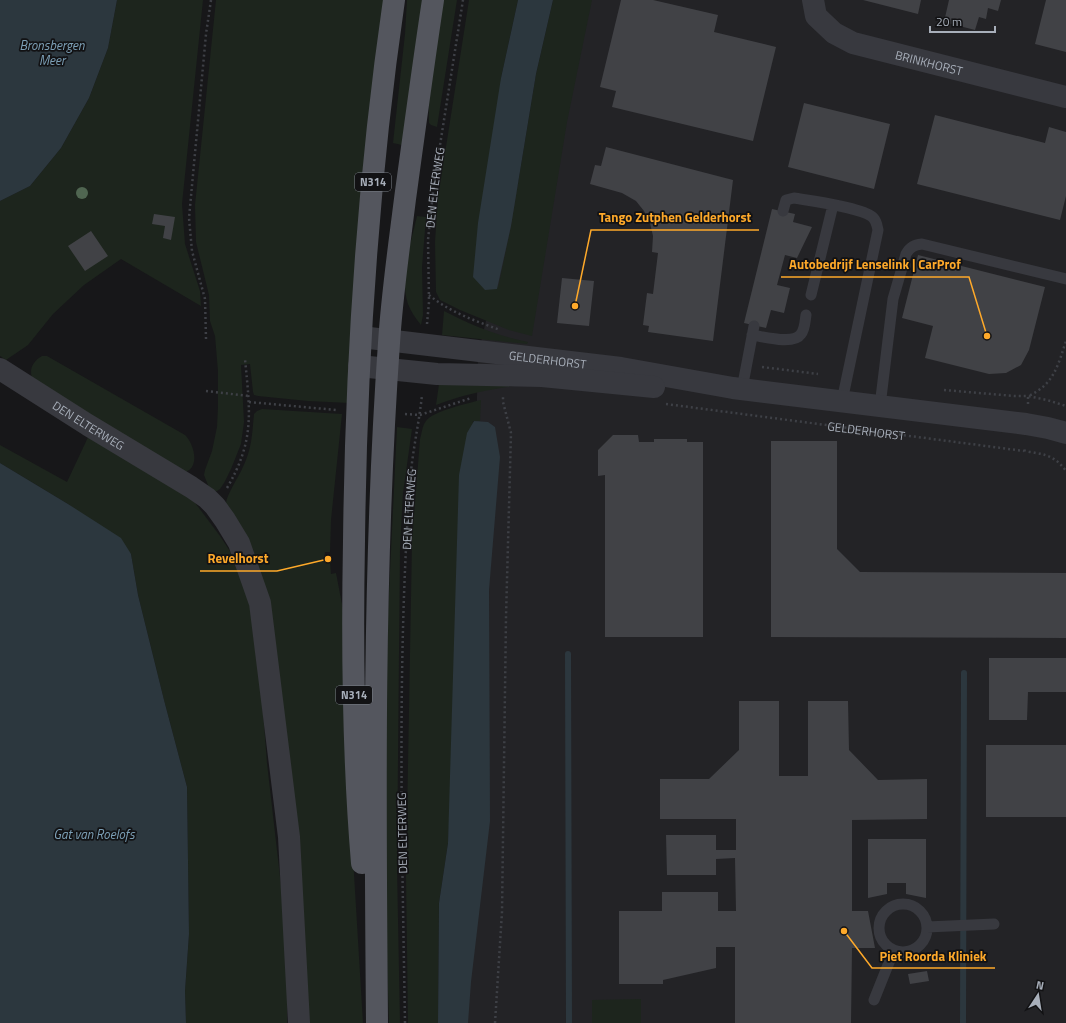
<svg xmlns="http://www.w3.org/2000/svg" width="1066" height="1023" font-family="'Titillium Web',sans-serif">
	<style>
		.built { fill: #232326 }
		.green { fill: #1d251d }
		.water { fill: #2c373e }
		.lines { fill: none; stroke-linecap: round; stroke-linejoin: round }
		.stream { stroke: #2c373e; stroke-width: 6 }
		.building { fill: #414246 }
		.path { stroke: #3e4046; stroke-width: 2.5; stroke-dasharray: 2 3; stroke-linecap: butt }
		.service { stroke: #38393f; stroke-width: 11 }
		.minor { stroke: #38393f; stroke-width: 22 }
		.tertiary { stroke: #38393f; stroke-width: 22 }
		.primary { stroke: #54565e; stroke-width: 22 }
		.tree { fill: #506651 }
		.labels { text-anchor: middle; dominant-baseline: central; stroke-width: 3.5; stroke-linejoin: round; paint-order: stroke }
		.shield { fill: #121214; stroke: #7b8088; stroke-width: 1 }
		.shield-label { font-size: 11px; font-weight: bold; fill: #a8afba }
		.street-label { font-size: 12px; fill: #a8afba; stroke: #121214 }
		.water-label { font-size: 13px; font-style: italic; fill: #7da0b7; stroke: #121214 }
		.leader { fill: none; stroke: #fea92a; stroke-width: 1.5 }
		.callout-dot { fill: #fea92a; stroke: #121214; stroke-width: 1.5 }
		.callout-label { font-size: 13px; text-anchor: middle; font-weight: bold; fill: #fea92a; stroke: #121214; stroke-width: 3.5; stroke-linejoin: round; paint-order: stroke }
	</style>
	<rect width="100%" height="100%" fill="#171719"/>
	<path class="built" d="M561,0H1066V1023H462L478,355Z"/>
	<path class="green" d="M117,0H203L182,204L185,244L200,291L201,306L121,259L84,285L53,314L28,345L6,360L0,356V201L30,186L61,148L89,98L108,48Z
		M216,0H387L350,403L308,401L258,396L254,395L253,392L250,364L241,365L244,422L241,444L231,469L224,483L220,489L217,491L213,492L210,490L204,475L205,470L212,451L217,427L218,407V371L215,336L210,321L209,295L196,242L195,205Z
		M407,0H428L406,146L393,143L405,34Z
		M439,0H457L437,127L431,125L429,123L428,83Z
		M469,0H518L501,78L498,288L511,226L536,74L553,0H592L567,122L532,336L509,330L460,310L440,300L436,292L435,242L438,198Z
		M417,216L426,217L422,267L423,315L421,325C416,319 411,312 408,304C399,277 411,243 417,216Z
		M444,311C471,325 498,336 528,342L527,344L442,335Z
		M42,356H47L185,435C194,444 200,466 186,472L33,380C28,370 33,361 42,356Z
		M439,384L513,386C486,390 461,395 436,405Z
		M481,400L480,421H473L448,843L439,903L438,1023H408L406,876L412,542L420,439C422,433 422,426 426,421C433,411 469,403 481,400Z
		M262,409L342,414L331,520L330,552H325L324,561H330L331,574L336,573L346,625L349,791L363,1023H308L275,653L226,503C227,494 238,478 242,469C252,449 252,435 254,414L257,411Z
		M397,427L412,429L403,493L400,548L397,866L400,1023H389L387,959L382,856L388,613Z
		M90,433L193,500L220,536L247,577L257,636L267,763L287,938V1023H186L185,991L189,934L187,787L164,700L138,595L131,554L68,504L0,463V445L67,482Z
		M641,999V1023H592V1000Z"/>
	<path class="water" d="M0,0H117L108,48L89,98L61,148L30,186L0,201Z
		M518,0H553L536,74L511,226L497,289L485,290L473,277L478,223L501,78Z
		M474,421L488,422L495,427L500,457L489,590L490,821L471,982L468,1023H438L439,903L448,843L459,475L467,433Z
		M0,463L68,504L121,538L131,554L138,595L164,700L187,787L189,934L185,991L186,1023H0Z"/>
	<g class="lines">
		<path class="stream" d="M568,654L569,1023
			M963,1023L964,673"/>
	</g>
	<path class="building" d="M621,0H653L718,15L714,32L776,47L753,141L612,107L616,91L600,87Z
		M863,0H921L918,14Z
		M949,0H1001L998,11L988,8L986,19L979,17L975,30L944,22Z
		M1046,0H1066V52L1035,44Z
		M804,103L890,124L874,189L788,167Z
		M935,115L1045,143L1049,127L1066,132V196L1060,220L917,184Z
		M606,147L733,180L713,341L648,332L649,326L643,325L647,293L653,294L658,253L652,252L653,236L650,223L644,211L636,201L622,193L590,184L595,165L601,166Z
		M772,209L795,214L793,222L812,227L797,258L785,255L777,285L790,288L784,313L771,310L766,328L744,323Z
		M154,214L175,217L171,240L163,238L165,226L152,224Z
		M91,231L108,256L85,271L68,246Z
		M918,255L1045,287L1029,350L1021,365L1006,373L989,374L925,358L933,326L902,318Z
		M562,278L594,281L589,326L557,323Z
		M613,435H638L639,442H654V439H687V442H703V637H605V475L598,476V450Z
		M771,441H837V549L860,572L1066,573V638L771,637Z
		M989,658H1066V692H1028L1027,720H989Z
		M739,701H779V776H808V701H848L849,750L878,780L927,779V819L852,820V911H868L875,948H852L851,1023H735V947H716V968L663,980V984H619V911H662V892H718V911H736L735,858L716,859V875H667L666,835H716V850H736V819H660V779H709L739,750Z
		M986,745H1066V817H986Z
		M868,839H926V898L906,894V883H887V894L868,898Z
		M927,971L929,981L910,984L908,974Z"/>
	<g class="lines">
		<g class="path">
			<path d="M429,295C449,312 476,321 500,330"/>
			<path id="s1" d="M427,324L429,302L428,240L434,183L463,0"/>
			<path d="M206,339L205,299L192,251L189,218L206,34L211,0"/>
			<path d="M762,367L818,374"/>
			<path d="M944,390L1014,396H1028L1047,400L1066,406"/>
			<path d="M206,391L249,396"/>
			<path d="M249,402L336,410"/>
			<path id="s2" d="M666,404L1024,451"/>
			<path d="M1028,404V396C1054,385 1058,365 1066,341"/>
			<path d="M405,414L420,415L471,398"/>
			<path d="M1024,450C1027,452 1032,452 1036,453C1050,455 1058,460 1066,471"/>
			<path d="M227,488C255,440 250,412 245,359"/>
			<path id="s3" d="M405,1023C402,843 397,662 410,482C412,453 419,424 422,395"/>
			<path d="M495,1023L502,912L506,617L511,433L503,402V396"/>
		</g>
		<path class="service" d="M783,211L786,200L794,198C812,201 858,207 871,216C876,219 877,225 878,230L842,401
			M811,295L833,205
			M752,335C764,337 794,345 801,334C805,329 805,321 806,315
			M742,389L754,326
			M880,406L893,299L906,254C910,247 914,245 922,244L1066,279
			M879 928a24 24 0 1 1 48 0a24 24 0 1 1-48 0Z
			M927,927L994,924
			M874,1000L894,950"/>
		<g class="minor">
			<path id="s4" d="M813,0L816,16L834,33L853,43L1066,97"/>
			<path id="s5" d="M0,369L88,425L191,487L207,498L215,506L225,520L239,543L260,603L289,837L299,1023"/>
		</g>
		<g class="tertiary">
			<path id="s6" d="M361,337L621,368L733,388L1026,424L1048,428L1066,433"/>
			<path d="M359,366L437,374L542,376L654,387"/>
		</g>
		<path class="primary" d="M362,863C353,756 352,648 354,541C356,361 368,179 394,0
			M377,1023C375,796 373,569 389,343C392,295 399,247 405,199C414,133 423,66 433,0"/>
	</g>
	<circle class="tree" cx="82" cy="193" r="6"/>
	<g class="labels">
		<g class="shield">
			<rect x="355" y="173" width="36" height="18" rx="3"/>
			<rect x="336" y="686" width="36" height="18" rx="3"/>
		</g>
		<g class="shield-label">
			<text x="373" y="182">N314</text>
			<text x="354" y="695">N314</text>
		</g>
		<g class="street-label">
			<text stroke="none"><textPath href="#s4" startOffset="141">BRINKHORST</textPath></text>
			<text stroke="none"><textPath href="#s1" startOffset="137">DEN ELTERWEG</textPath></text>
			<text stroke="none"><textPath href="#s6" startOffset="188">GELDERHORST</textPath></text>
			<text stroke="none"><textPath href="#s5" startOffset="105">DEN ELTERWEG</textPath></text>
			<text stroke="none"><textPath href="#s2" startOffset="202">GELDERHORST</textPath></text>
			<text stroke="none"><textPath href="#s3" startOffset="514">DEN ELTERWEG</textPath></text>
			<text transform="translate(402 833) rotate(-91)">DEN ELTERWEG</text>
		</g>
		<g class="water-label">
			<text x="52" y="45">Bronsbergen<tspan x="52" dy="15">Meer</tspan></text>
			<text x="94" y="834">Gat van Roelofs</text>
		</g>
	</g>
	<path class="leader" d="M575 306L591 230H759M987 336L969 277H781M328 559L277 571H200M844 931L872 968H995"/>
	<g class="callout-dot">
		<circle cx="575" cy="306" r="4"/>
		<circle cx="987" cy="336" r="4"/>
		<circle cx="328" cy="559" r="4"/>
		<circle cx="844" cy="931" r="4"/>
	</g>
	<g class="callout-label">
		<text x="675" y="222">Tango Zutphen Gelderhorst</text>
		<text x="875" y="269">Autobedrijf Lenselink | CarProf</text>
		<text x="238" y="563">Revelhorst</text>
		<text x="933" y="961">Piet Roorda Kliniek</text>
	</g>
	<g transform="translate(1038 995) rotate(12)" stroke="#121214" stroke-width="3" paint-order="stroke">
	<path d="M0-3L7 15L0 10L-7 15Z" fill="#a8afba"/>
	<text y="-6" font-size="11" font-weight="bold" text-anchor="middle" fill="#a8afba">N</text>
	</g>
	<path d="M930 26v6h65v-6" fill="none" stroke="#a8afba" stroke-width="2"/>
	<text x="936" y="26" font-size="12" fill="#a8afba" stroke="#121214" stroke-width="3" paint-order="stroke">20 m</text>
</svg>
